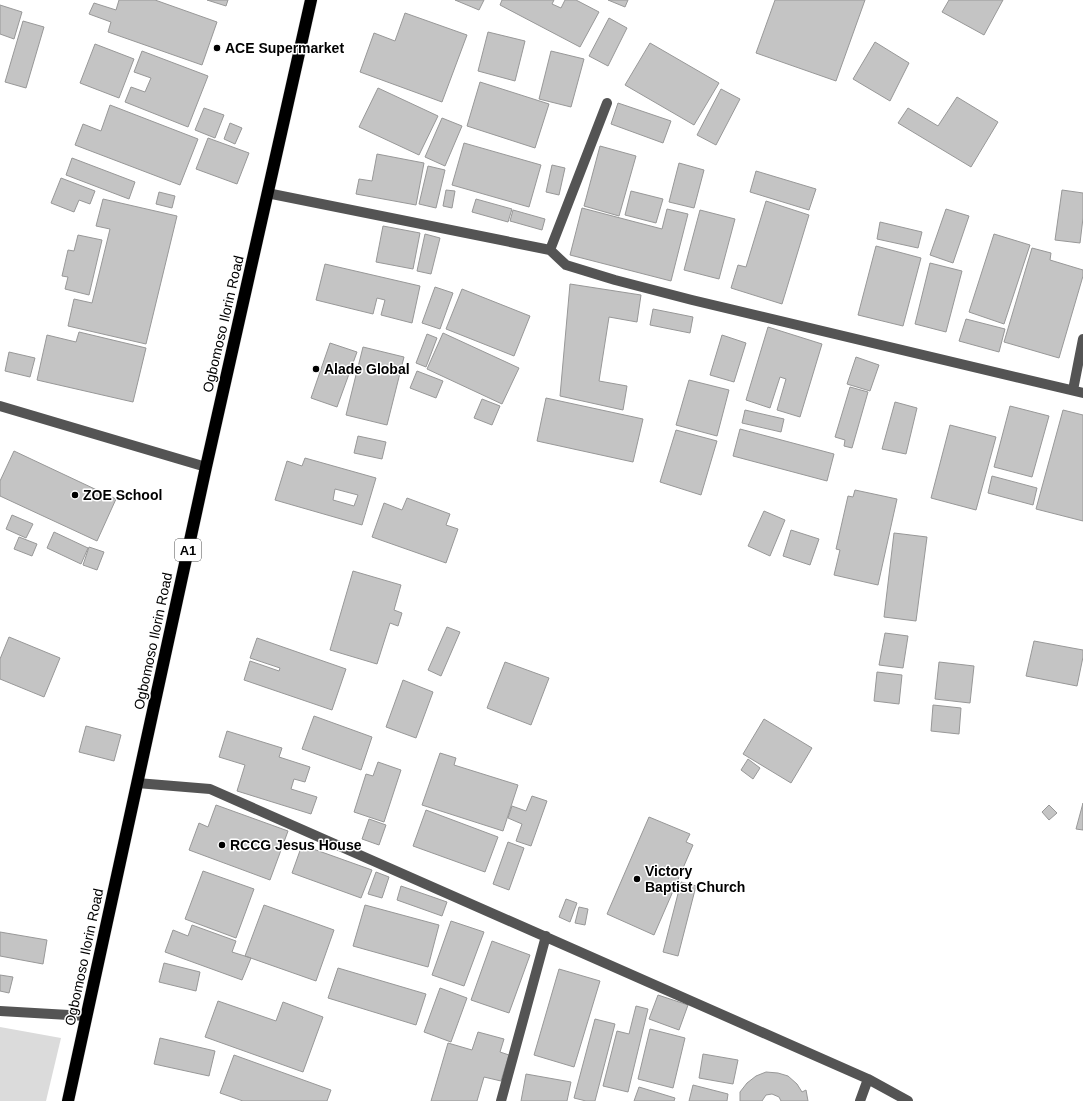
<svg xmlns="http://www.w3.org/2000/svg" width="1083" height="1101" font-family="Helvetica,sans-serif">
	<rect width="100%" height="100%" fill="#fff"/>
	<path fill="#dbdbdb" d="M0,1027L61,1038L46,1101H0Z"/>
	<path fill="#c4c4c4" stroke="#989898" fill-rule="evenodd" d="M119,0H155L217,22L202,65L108,32L111,22L89,14L94,3L116,10Z
		M207,0H228L226,6Z
		M455,0H484L479,10Z
		M502,0H554L552,4L561,8L565,0H576L599,12L580,47L500,5Z
		M608,0H628L625,7Z
		M775,0H865L836,81L756,53Z
		M949,0H1003L984,35L942,12Z
		M0,5L22,12L14,39L0,34Z
		M405,13L467,35L442,102L360,72L374,33L395,41Z
		M609,18L627,28L608,66L589,56Z
		M23,21L44,27L26,88L5,82Z
		M488,32L525,41L515,81L478,71Z
		M875,42L909,63L890,101L853,79Z
		M650,43L719,83L694,125L625,85Z
		M95,44L134,59L119,98L80,83Z
		M142,51L208,76L188,127L125,102L131,87L145,92L151,78L134,72Z
		M551,51L584,59L571,107L539,99Z
		M480,82L549,104L535,148L467,126Z
		M378,88L438,116L419,155L359,127Z
		M721,89L740,99L716,145L697,135Z
		M957,97L998,122L971,167L898,123L908,108L938,126Z
		M618,103L671,121L663,143L611,124Z
		M110,105L198,139L180,185L75,145L83,124L101,131Z
		M204,108L224,115L215,138L195,130Z
		M442,118L462,126L445,166L425,157Z
		M230,123L242,128L235,144L224,139Z
		M208,138L249,153L237,184L196,169Z
		M464,143L541,165L529,207L452,185Z
		M600,146L636,156L619,216L584,206Z
		M377,154L424,163L416,205L356,194L359,179L372,181Z
		M72,158L135,182L129,199L66,175Z
		M679,163L704,170L694,208L669,202Z
		M552,165L565,168L559,195L546,192Z
		M428,166L445,170L436,208L419,204Z
		M756,171L816,189L809,210L750,192Z
		M61,178L95,191L90,204L79,200L74,212L51,203Z
		M446,190L455,191L452,208L443,206Z
		M1062,190L1083,193V218L1080,243L1055,240Z
		M631,191L663,199L656,223L625,215Z
		M159,192L175,196L172,208L156,204Z
		M103,199L177,216L146,344L68,326L74,299L92,303L110,229L96,226Z
		M476,199L512,209L508,222L472,212Z
		M766,201L809,215L782,304L731,288L738,265L746,267Z
		M582,208L662,229L667,209L688,214L671,281L570,255Z
		M946,209L969,216L953,263L930,255Z
		M513,210L545,219L542,230L510,221Z
		M700,210L735,219L719,279L684,270Z
		M880,222L922,232L918,248L877,239Z
		M383,226L420,233L413,269L376,262Z
		M425,234L440,238L431,274L417,271Z
		M994,234L1030,245L1004,324L969,312Z
		M78,235L102,240L89,295L65,289L68,277L62,276L68,250L74,251Z
		M876,246L921,258L903,326L858,315Z
		M1032,248L1051,253L1050,260L1083,270V276L1059,358L1004,342Z
		M930,263L962,271L946,332L915,324Z
		M325,264L420,286L412,323L381,315L385,300L377,298L373,314L316,300Z
		M570,284L641,295L637,322L609,317L599,381L627,386L623,410L560,396Z
		M435,287L453,293L440,329L422,323Z
		M462,289L530,316L514,356L446,329Z
		M653,309L693,317L690,333L650,325Z
		M966,319L1005,329L999,352L959,341Z
		M768,327L822,344L800,417L777,410L786,379L780,377L770,408L746,400Z
		M79,332L146,348L133,402L37,380L47,335L76,342Z
		M443,333L519,368L502,404L427,369Z
		M427,334L437,338L426,367L416,363Z
		M722,335L746,343L734,382L710,375Z
		M330,343L357,352L337,407L311,398Z
		M363,347L404,357L387,425L346,415Z
		M9,352L35,358L30,377L5,371Z
		M856,357L879,365L870,391L847,384Z
		M417,371L443,381L436,398L410,388Z
		M689,380L729,390L717,436L676,425Z
		M850,387L868,392L852,448L844,446L845,440L835,437Z
		M546,398L643,419L633,462L537,441Z
		M482,399L500,406L492,425L474,418Z
		M895,402L917,408L906,454L882,449Z
		M1010,406L1049,416L1032,477L994,467Z
		M745,410L784,419L781,432L742,423Z
		M1063,410L1083,415V521L1036,509Z
		M950,425L996,437L976,510L931,498Z
		M740,429L834,454L827,481L733,456Z
		M676,430L717,441L701,495L660,482Z
		M358,436L386,442L382,459L354,453Z
		M14,451L116,499L97,541L0,496V481Z
		M305,458L376,478L362,525L275,500L287,461L302,466ZM335,489L358,495L354,506L333,500Z
		M992,476L1037,488L1033,505L988,493Z
		M855,490L897,499L878,585L834,575L840,550L836,549L848,496L853,497Z
		M407,498L450,514L446,525L458,529L446,563L372,537L384,503L402,510Z
		M764,511L785,520L770,556L748,546Z
		M12,515L33,524L26,538L6,529Z
		M791,530L819,539L810,565L783,556Z
		M54,532L88,548L81,564L47,548Z
		M894,533L927,537L916,621L884,617Z
		M19,537L37,544L32,556L14,549Z
		M89,547L104,552L97,570L83,565Z
		M353,571L401,585L394,610L402,613L398,626L390,623L377,664L330,650Z
		M447,627L460,632L441,676L428,670Z
		M885,633L908,636L903,668L879,665Z
		M9,637L60,658L44,697L0,679V659Z
		M257,638L346,669L332,710L244,680L250,661L279,671L280,668L250,658Z
		M1034,641L1083,650V657L1077,686L1026,676Z
		M505,662L549,678L531,725L487,708Z
		M939,662L974,666L970,703L935,699Z
		M877,672L902,675L899,704L874,701Z
		M403,680L433,692L416,738L386,727Z
		M933,705L961,708L959,734L931,731Z
		M314,716L372,737L361,770L302,749Z
		M764,719L812,748L791,783L743,754Z
		M86,726L121,735L114,761L79,752Z
		M227,731L282,748L279,757L310,767L305,782L294,779L291,789L317,797L311,814L237,791L245,765L219,757Z
		M440,753L456,758L454,765L518,785L503,831L422,805Z
		M748,759L760,768L753,779L741,770Z
		M378,762L401,770L384,822L354,812L366,774L373,776Z
		M532,796L547,801L531,846L516,841L522,824L508,818L512,806L526,811Z
		M1083,803V830L1076,829Z
		M216,805L288,831L270,880L189,850L199,823L208,827Z
		M1049,805L1057,813L1049,820L1042,812Z
		M426,810L498,837L485,872L413,846Z
		M649,817L690,834L686,842L693,845L654,935L607,914Z
		M369,819L386,825L379,845L362,839Z
		M508,842L524,848L509,890L493,884Z
		M302,845L372,870L361,898L292,873Z
		M203,871L254,889L236,938L185,919Z
		M376,872L389,877L382,898L368,894Z
		M681,882L696,886L678,956L663,952Z
		M401,886L447,902L442,916L397,900Z
		M566,899L577,903L570,922L559,917Z
		M264,905L334,930L316,981L245,956Z
		M365,905L439,925L428,967L353,946Z
		M579,907L588,909L585,925L575,923Z
		M451,921L484,932L464,986L432,975Z
		M192,925L236,941L232,952L251,958L242,980L165,952L173,930L188,936Z
		M0,932L47,940L43,964L0,956Z
		M492,941L530,955L509,1013L471,1000Z
		M164,963L200,972L196,991L159,982Z
		M338,968L426,994L416,1025L328,998Z
		M559,969L600,981L574,1067L534,1055Z
		M0,975L13,977L9,993L0,991Z
		M440,988L467,998L451,1042L424,1032Z
		M658,995L688,1005L679,1030L649,1019Z
		M218,1001L276,1021L283,1002L323,1017L303,1072L205,1037Z
		M636,1006L648,1009L628,1092L603,1086L617,1031L629,1034Z
		M595,1019L615,1024L595,1101H586L574,1098Z
		M650,1029L685,1038L673,1088L638,1079Z
		M478,1032L504,1039L500,1052L509,1055L501,1081L484,1077L477,1101H431L448,1043L472,1050Z
		M160,1038L215,1051L209,1076L154,1064Z
		M703,1054L738,1060L733,1084L699,1078Z
		M234,1055L331,1090L327,1101H243L220,1093Z
		M766,1072L778,1073L788,1076L797,1084L802,1092L806,1090L808,1101H781L779,1097L772,1094L766,1095L762,1101H740V1092L747,1083L756,1076Z
		M526,1074L571,1082L567,1101H521Z
		M693,1085L728,1094L727,1101H689Z
		M639,1087L675,1098L674,1101H634Z"/>
	<g fill="none" stroke-linecap="round" stroke-linejoin="round">
		<defs>
			<path id="highway" d="M68,1101L206,467L311,0"/>
		</defs>
		<use href="#highway" stroke="#dbdbdb" stroke-width="13"/>
		<path stroke="#545454" stroke-width="10" d="M267,193L550,250L566,265L615,280L692,300L1083,393
			M550,250L607,103
			M1073,390L1083,339
			M0,406L206,467
			M137,783L210,789L868,1079L908,1101
			M0,1011L86,1016
			M501,1101L546,936
			M860,1101L868,1079"/>
		<use href="#highway" stroke="#000" stroke-width="12"/>
	</g>
	<g fill="#000" stroke="#fff" stroke-width="1.5">
		<circle cx="217" cy="48" r="4"/>
		<circle cx="316" cy="369" r="4"/>
		<circle cx="75" cy="495" r="4"/>
		<circle cx="222" cy="845" r="4"/>
		<circle cx="637" cy="879" r="4"/>
	</g>
	<g text-anchor="middle" dominant-baseline="central" stroke-width="3" stroke-linejoin="round" paint-order="stroke">
		<rect fill="#fff" stroke="#4c4c4c" stroke-width="1" x="175" y="539" width="26" height="22" rx="3"/>
		<g font-size="13" font-weight="bold" fill="#000">
			<text x="188" y="550">A1</text>
		</g>
		<g font-size="14" font-weight="bold" fill="#000" stroke="#fff" text-anchor="start">
			<text x="225" y="48">ACE Supermarket</text>
			<text x="324" y="369">Alade Global</text>
			<text x="83" y="495">ZOE School</text>
			<text x="230" y="845">RCCG Jesus House</text>
			<text x="645" y="871">Victory<tspan x="645" dy="16">Baptist Church</tspan></text>
		</g>
		<g font-size="14" fill="#000" stroke="#fff">
			<text transform="translate(223 324) rotate(-77)">Ogbomoso Ilorin Road</text>
			<text transform="translate(153 641) rotate(-78)">Ogbomoso Ilorin Road</text>
			<text transform="translate(84 957) rotate(-78)">Ogbomoso Ilorin Road</text>
		</g>
	</g>
</svg>
